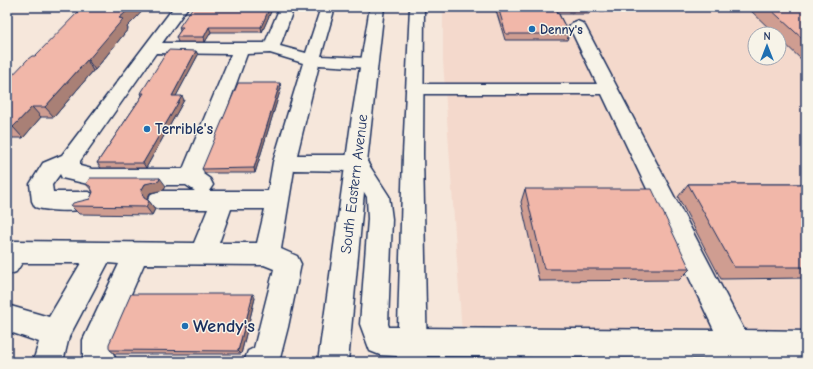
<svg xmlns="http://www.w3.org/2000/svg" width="813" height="369" font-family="'Comic Neue',sans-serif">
	<rect width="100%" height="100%" fill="#f6e7db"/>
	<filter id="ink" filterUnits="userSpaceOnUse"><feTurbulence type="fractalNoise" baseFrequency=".025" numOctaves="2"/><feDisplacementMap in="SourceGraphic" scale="8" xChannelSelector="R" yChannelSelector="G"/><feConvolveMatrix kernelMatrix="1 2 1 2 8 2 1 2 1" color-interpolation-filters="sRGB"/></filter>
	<g filter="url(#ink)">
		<path fill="#f4d9cc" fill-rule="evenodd" d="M443,7H806V362H464L443,61ZM755,34H779V58H755Z"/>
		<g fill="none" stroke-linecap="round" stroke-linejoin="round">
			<defs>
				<path id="minor" d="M174,7H188L162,43H265L280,7H294L280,46L306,53L321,7H335L321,56L369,58L375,59L377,63L375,67L369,68L319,65L297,155H357L364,158L368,163L364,168L357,171L294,170L281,249L297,256L301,264L288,327L279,362H244L248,351L254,348L274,269L264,265L144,264L111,340L112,351L117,362H83V340L119,264L108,263L69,337L63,362H33L39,342L7,331V305L49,317L81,263H22L16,272L7,275V244L15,241L194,243L208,209H159L151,206L148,200L151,194L159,191H195L186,185H92L62,178L60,174L52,185L53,192H88L96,195L99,201L96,207C81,212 50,212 35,207L32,201L30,184L43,163L62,155ZM156,53L231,54L183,169H92L80,166V161ZM270,53L303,63L273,162L268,191H209L213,185L210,179L203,174L247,54ZM231,209H265L257,243H219Z
					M577,21L582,23L585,26L744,330L806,331V359L412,356L402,352L398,342L402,332L412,328L714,330L602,94H415L409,93L406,89L409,85L415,84H597L569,26L572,23Z"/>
				<path id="major" d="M370,7H384L367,162L389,196L392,219L388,324L389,327H398L403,154L410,7H424L423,154L427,362H397V356L380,355L370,351L360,324L368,219L367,197L364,192L348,362H318L352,116Z"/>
			</defs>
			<use href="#minor" stroke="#1b2f5e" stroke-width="3"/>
			<use href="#major" stroke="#1b2f5e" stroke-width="3"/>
			<use href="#minor" fill="#f7f3e8" fill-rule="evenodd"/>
			<use href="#major" fill="#f7f3e8" fill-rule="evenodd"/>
		</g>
		<path fill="#cf9d91" stroke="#1b2f5e" d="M273,7L262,32H211L205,42H178L176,37L180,31L179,27Z
			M495,7H643L641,11H590L589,14H559L569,34L567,40H505Z
			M747,7H806V64L779,38V34H775Z
			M137,17L127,27L128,29L95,70L93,71L54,117H41L23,138H7V81L35,56Z
			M196,51L198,55L176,96L184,100L146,168H101L97,163L142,96L141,93Z
			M281,88L255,173H205L202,169Z
			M86,184L166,186L164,190L150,193L147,199L149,201L155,209L152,215L79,214L71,206L90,199L93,192Z
			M688,184H806V278L721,279L678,197Z
			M525,189L690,269L679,280L539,281L521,202Z
			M255,298L241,354H115L110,350Z"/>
		<path fill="#a98076" stroke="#1b2f5e" d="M132,7H146L137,17L127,27L128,29L95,70L88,60L119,18Z
			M270,7H273L262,32L261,27Z
			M209,27L211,32L205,42L204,37Z
			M196,51L198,55L174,100L172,96Z
			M87,60L93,71L54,117L45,107Z
			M280,83L281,88L255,173L254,168Z
			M182,96L184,100L146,168L143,163Z
			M32,107L41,117L23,138L13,127Z
			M160,178L166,186L164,190L150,193L147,199L148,202L149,201L155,209L152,215L146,207L144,198L141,191L145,184Z
			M253,294L255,298L241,354L238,351Z"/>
		<path fill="#f1b7a9" stroke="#1b2f5e" d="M83,7H132L119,18L123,19L88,60H87L45,107H32L13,127H7V81L28,59L32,56H35Z
			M193,7H270L261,27H209L204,37H176L183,27H179Z
			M498,7H590L591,9H556L569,34H506Z
			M768,7H806V42Z
			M168,50L196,51L172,96H182L143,163H97L144,93H141Z
			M238,83H280L254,168L202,169Z
			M90,178H160L159,181L145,184L141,191L144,198L149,201L146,207L71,206L73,203L90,199L93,192L90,186L86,184Z
			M688,184H806V267H734Z
			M525,189H652L690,269H544Z
			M131,294H253L238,351L110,350L109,347V344Z"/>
	</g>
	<g fill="#1f6fb2" stroke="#f7f3e8" stroke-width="1.5">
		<circle cx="532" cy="29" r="4"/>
		<circle cx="147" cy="129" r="4"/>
		<circle cx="185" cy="326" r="4"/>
	</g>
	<g text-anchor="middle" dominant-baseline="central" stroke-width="3" stroke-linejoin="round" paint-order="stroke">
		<g font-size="13" font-weight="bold" fill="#1b2f5e" stroke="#f7f3e8" text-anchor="start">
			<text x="540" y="29">Denny's</text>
		</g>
		<g font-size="15" font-weight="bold" fill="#1b2f5e" stroke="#f7f3e8" text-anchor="start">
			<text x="155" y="129">Terrible's</text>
		</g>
		<g font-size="15" fill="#1b2f5e" stroke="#f7f3e8">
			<text transform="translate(354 184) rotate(-83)">South Eastern Avenue</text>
		</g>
		<g font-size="18" font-weight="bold" fill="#1b2f5e" stroke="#f7f3e8" text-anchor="start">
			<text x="193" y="326">Wendy's</text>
		</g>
	</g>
	<rect width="813" height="369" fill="none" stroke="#f7f3e8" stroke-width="24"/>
	<rect x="12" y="12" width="789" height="345" fill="none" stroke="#1b2f5e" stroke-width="1.5" filter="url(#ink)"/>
	<g transform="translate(767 46)"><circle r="19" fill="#f7f3e8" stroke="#9fa5b1"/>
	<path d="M0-3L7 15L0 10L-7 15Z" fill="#1f6fb2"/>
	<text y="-6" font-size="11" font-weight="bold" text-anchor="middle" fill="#1b2f5e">N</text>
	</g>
</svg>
